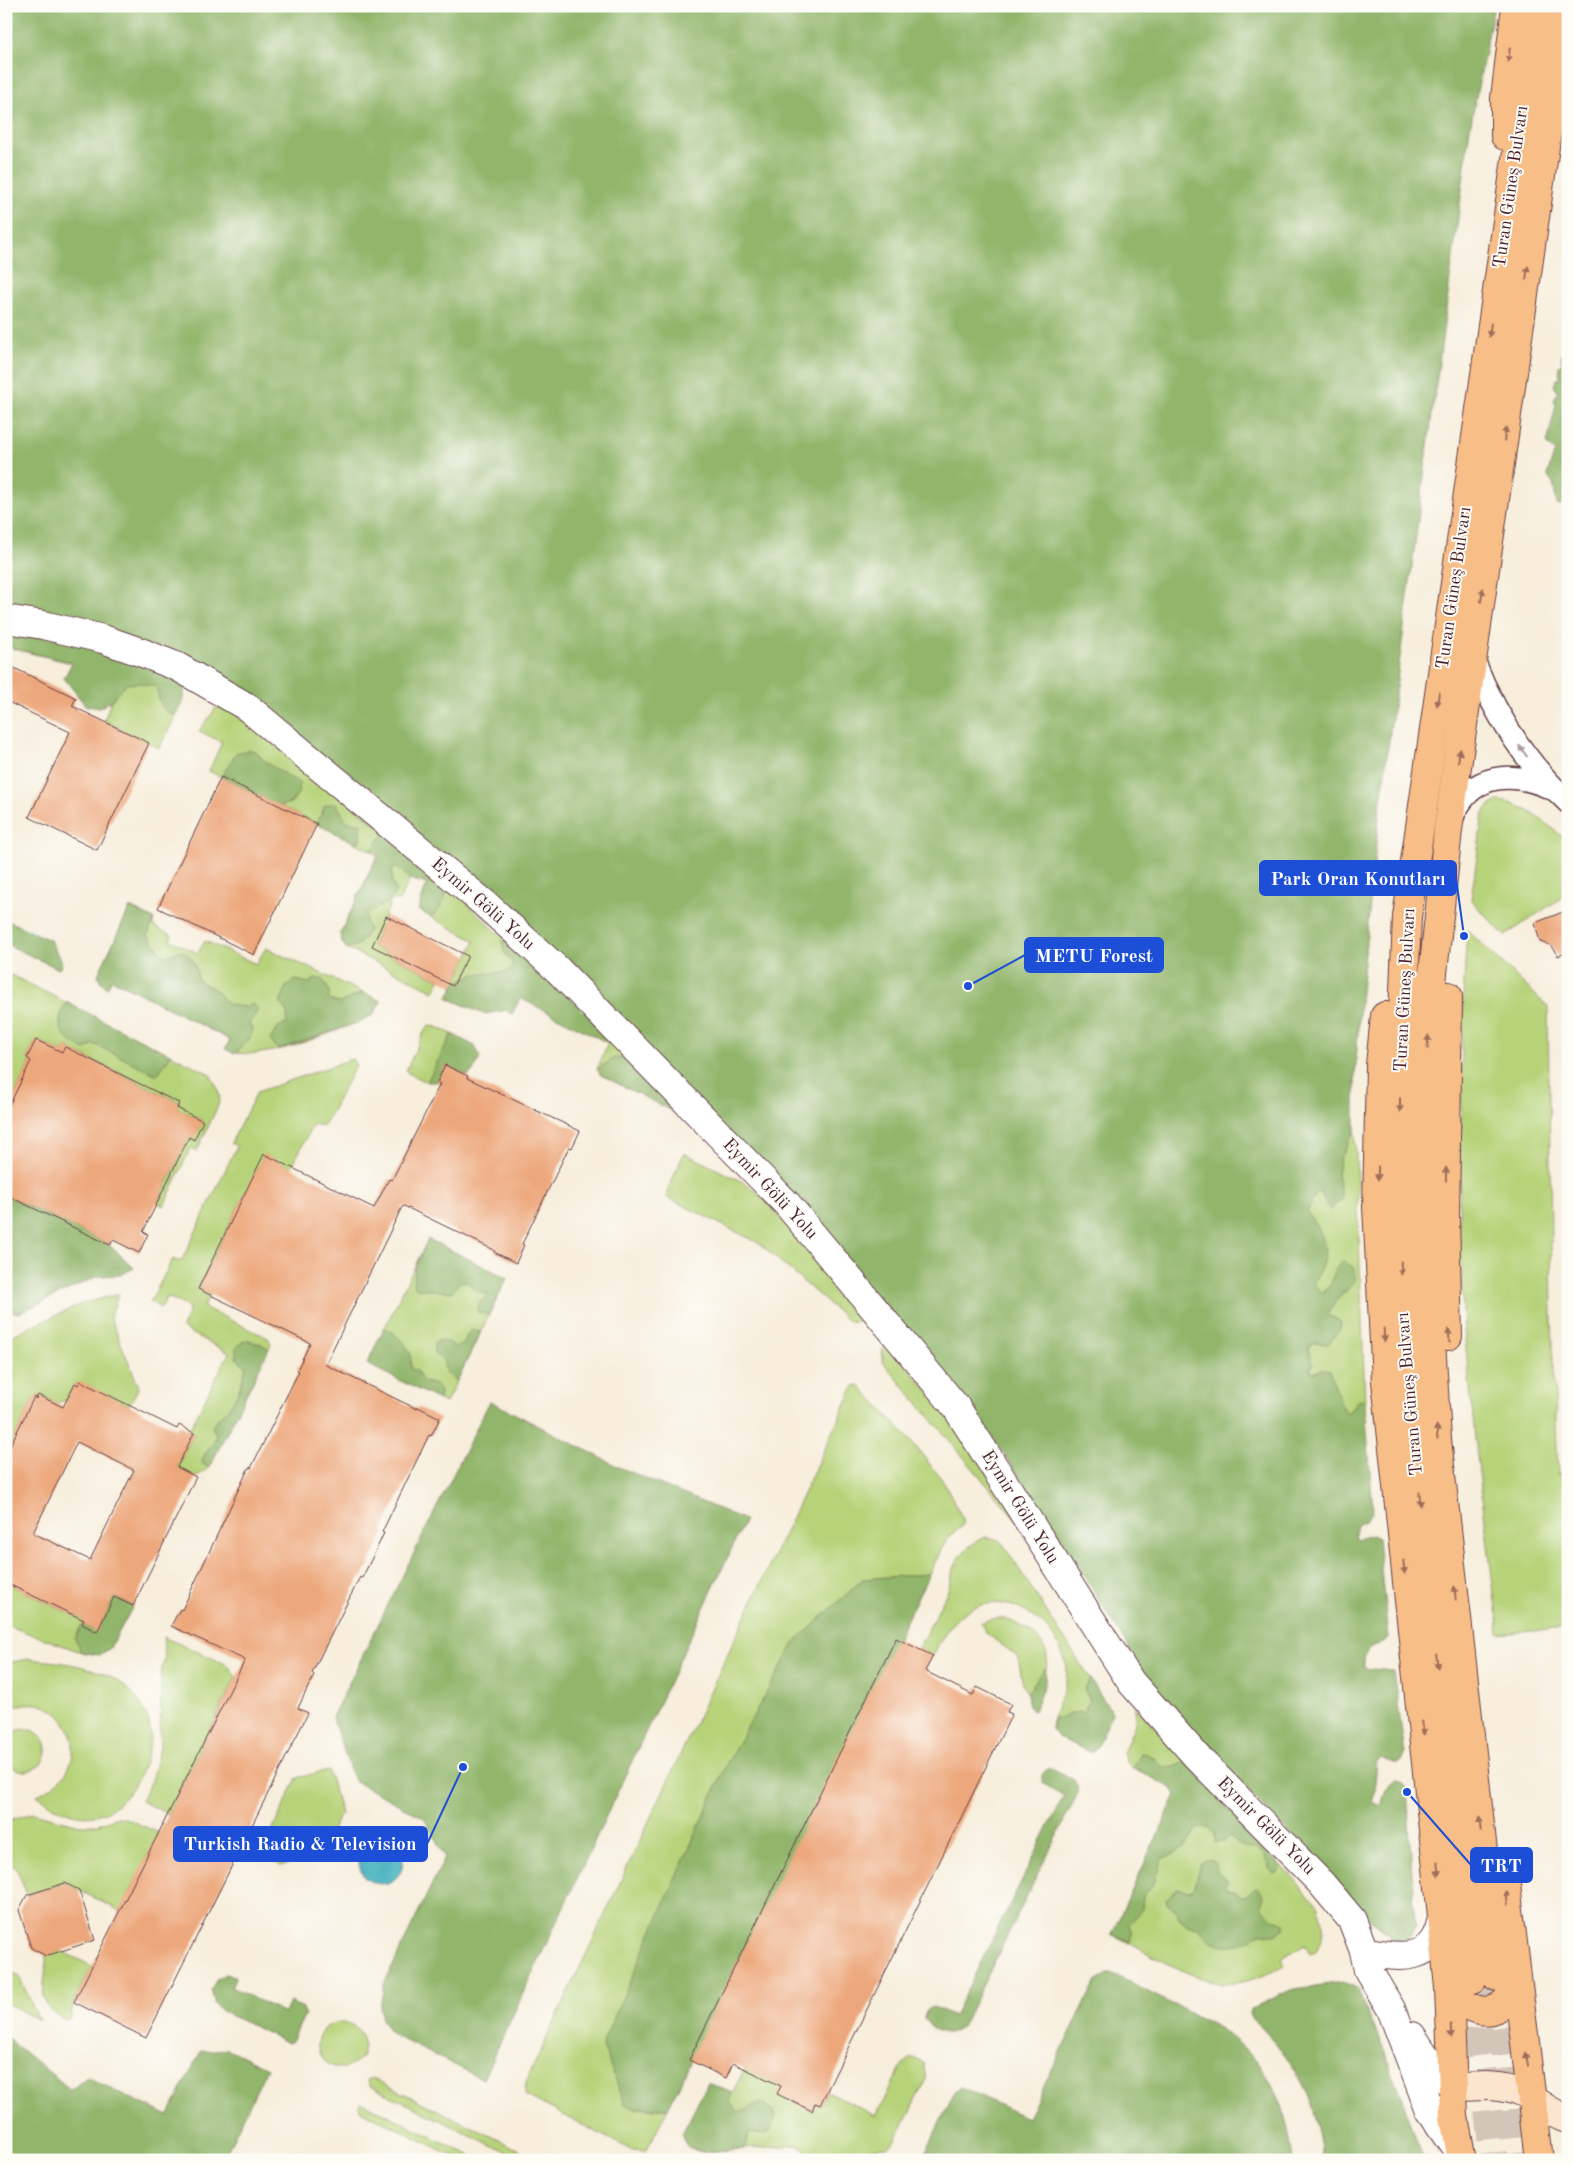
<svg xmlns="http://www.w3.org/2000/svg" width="1574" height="2166" font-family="'Old Standard TT',serif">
	<rect width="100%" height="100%" fill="#fdfcf7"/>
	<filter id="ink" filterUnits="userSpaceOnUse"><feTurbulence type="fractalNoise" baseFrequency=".02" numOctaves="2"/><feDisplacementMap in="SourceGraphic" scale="10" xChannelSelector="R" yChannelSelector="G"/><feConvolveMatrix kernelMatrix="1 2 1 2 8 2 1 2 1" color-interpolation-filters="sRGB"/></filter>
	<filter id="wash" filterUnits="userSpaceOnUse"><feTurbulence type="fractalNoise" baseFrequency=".0096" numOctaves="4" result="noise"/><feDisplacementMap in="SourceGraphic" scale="20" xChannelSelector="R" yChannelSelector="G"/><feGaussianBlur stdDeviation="1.12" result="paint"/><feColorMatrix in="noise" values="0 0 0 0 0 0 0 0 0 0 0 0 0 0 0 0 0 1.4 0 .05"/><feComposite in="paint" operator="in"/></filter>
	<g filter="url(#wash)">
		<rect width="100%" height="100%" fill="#f7eedc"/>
		<path fill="#b7d37a" stroke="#807952" d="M6,647L144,659L182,705L159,748L104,721L111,701L72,663Z
			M226,706L420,860L617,1044L676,1113L601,1075L597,1069L608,1043L599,1037L520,998L512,1014L506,1010L484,1014L448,998L475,941L418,910L427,884L410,879L399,901L392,899L372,946L440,980L434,991L346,948L342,942L341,932L378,854L209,771L222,742L199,731L216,708Z
			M1498,801C1526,803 1546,824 1568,841V893L1505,936L1471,900L1483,814L1488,807Z
			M130,907L154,919L153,926L172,935L170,940L198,953L205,941L256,964L266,948L381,1001L374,1014L362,1021C326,1033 260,1066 225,1049L230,1040L112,979L107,988L101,982L98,975Z
			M1467,930L1548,1007L1552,1320L1558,1475L1568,1474V1628L1499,1634L1476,1448L1464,1329L1459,1220L1463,999Z
			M11,975L210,1074L218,1089L220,1101L197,1151L190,1149L164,1206L158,1203L189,1137L193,1140L203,1121L177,1108L179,1102L65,1047L62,1052L36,1040L27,1058L31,1061L6,1112V984Z
			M429,1026L437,1027L452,1034L427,1082L408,1073L406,1070L425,1030Z
			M352,1059L356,1065L324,1126L313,1124L291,1168L264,1155L198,1288L210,1295L203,1307L268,1338L271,1344L209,1468L196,1477L177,1467L194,1433L189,1430L229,1353L182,1328L190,1308L168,1297L161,1308L150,1302L173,1259L181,1262L237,1146L231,1143L257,1092Z
			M1355,1130L1365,1403L1362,1400L1348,1414L1342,1408L1330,1370L1322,1369L1314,1373L1310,1370L1313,1363L1308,1347L1314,1343L1328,1344L1337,1319L1327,1315L1341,1295L1349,1289L1335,1268L1332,1283L1323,1294L1312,1284L1325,1258L1307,1212L1316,1193L1321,1192L1326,1206L1342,1199L1337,1173L1340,1159Z
			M684,1153L747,1184L759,1193L866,1318L854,1322L847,1320L759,1243L668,1198L666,1194Z
			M428,1239L507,1278L446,1403L367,1364Z
			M119,1294L110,1317L139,1387L129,1405L75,1383L67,1400L56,1403L38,1395L36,1399L34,1398L6,1454V1338L81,1304Z
			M887,1343L955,1422L1020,1524L883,1362L882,1350Z
			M854,1386H860L912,1442L944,1482L964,1521L962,1526L947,1539L929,1574L863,1579L634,2108H668L646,2151L631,2150L525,2095L526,2082Z
			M985,1537L999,1540L1003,1544L1112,1713L1093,1751L1089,1752L1058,1737L1051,1729C1052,1707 1070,1692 1066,1666C1058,1623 1005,1585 964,1613C948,1624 941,1639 933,1656L918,1649L949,1588C952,1565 964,1545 985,1537Z
			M6,1583L84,1620L82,1624L97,1631L133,1606L110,1648L100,1655L81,1652L6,1625Z
			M1000,1618C1021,1622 1054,1642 1046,1668C1043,1677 1033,1686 1027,1693L1023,1685L1018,1657L986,1633L981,1623L990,1619Z
			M163,1637L228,1665L236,1677L168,1814L141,1801L151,1781L160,1747L161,1672L165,1659Z
			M29,1659C59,1662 92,1665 118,1681C132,1690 145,1707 149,1723C153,1739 147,1758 141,1772C118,1821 80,1829 37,1795C108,1766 62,1678 6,1711V1663Z
			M1135,1706L1318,1905C1325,1922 1326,1938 1313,1953L1310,1954L1305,1945L1281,1958L1284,1966C1269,1972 1253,1981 1237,1983C1199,1987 1146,1951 1112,1934L1176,1795C1170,1775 1127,1779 1123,1753L1135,1724Z
			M4 1750a21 21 0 1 1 42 0a21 21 0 1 1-42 0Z
			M328,1770L341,1813L320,1853L281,1866L262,1852L297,1778Z
			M33,1813L80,1825H95L118,1817L125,1818L159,1833L120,1911L65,1883L27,1895L16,1867L6,1863V1821Z
			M61,1951L92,1966L74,2002L71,2018L66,2020C31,2006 48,1982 46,1956Z
			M6,1973H14L19,1976L39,2020L6,2003Z
			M318 2045a23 23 0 1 1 46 0a23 23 0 1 1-46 0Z
			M911,2058L918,2059L923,2063L926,2078L896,2140L887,2147L814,2154L799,2145L702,2152C691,2150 684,2146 682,2134L708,2083L732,2093L745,2068L781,2086L812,2110L815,2103L821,2105L827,2091L876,2116L900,2069L904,2063Z
			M372,2078L540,2160H522L370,2086L367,2080Z
			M361,2103L365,2104L480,2160H461L362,2111L359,2108Z"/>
		<path fill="#91b56a" stroke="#6e6a4a" d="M6,6H1494L1470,128L1379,816L1360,1002L1355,1078V1130L1340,1159L1337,1173L1342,1199L1330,1210L1321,1192L1316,1193L1307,1212C1328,1240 1331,1252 1313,1283L1323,1293L1332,1283L1335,1268L1344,1261L1355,1269V1281L1341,1295L1327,1315L1341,1322L1340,1329L1328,1344L1314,1343L1308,1347L1313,1363L1310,1370L1314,1373L1322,1369L1330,1370L1342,1408L1348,1413L1357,1401L1362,1400L1365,1403L1373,1511L1367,1520L1357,1525L1355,1534L1357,1539L1372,1535L1378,1538L1388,1638C1372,1650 1363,1646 1364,1668L1393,1671L1405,1753L1401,1762L1397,1764L1381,1758L1377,1762L1373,1802L1381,1806C1384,1796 1385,1784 1396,1780L1403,1783L1407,1788L1415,1926C1412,1935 1410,1941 1400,1942L1377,1926L1215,1756L1153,1687L1068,1550L970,1403L622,1034L214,686L6,619Z
			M1568,343V479L1564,498L1561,505L1557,504L1553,484L1547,475L1555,451L1548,446L1547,443L1556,405L1554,400L1558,392L1554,386L1556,380L1560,378L1559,366L1562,362L1561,358Z
			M6,627L144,659L185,687L182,705L176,716C161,711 160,703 156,687L140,683L126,684L111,701L99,708L85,705L64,678L72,663L6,647Z
			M249,750L256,751C265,765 285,773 299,783V792L291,803L279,806L221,777L236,753Z
			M336,803L346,821L361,824V836L358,844L317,824L325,805Z
			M386,831L448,883C446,898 443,908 431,917L418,910L427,884L410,879L397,867L392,870V881L396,891C389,906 380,906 367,913L366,921L369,929C363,941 360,947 346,948L342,942L341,933L378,855L371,851Z
			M130,908L154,919L148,935L165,957L181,950C194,958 196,966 198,980L217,991L227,1004L243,1007L254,1004L258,1010L249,1024L253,1030L250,1038L235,1054L225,1049L230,1040L112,979L107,988L101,982L98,975Z
			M6,920L50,940L62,963L59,969L6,944Z
			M509,939L608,1035V1043L520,998L512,1014L506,1010L484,1014L448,998C460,967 485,976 510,971L513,964L504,952L502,941Z
			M315,979H322L329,990V1000L339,1003L363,993L381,1001L374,1014L362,1021L278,1050L270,1040L278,1027L287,1024V1012L280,1003L287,985L296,980L309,983Z
			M66,1002L171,1055L157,1075L94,1044L85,1050C61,1037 53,1028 66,1002Z
			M452,1034L475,1046L480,1058L473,1071L468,1076L446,1065L437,1082H427Z
			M615,1058L632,1059L680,1106L676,1113L601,1075L597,1069Z
			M6,1195L110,1245L134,1268L121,1275L98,1276L19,1313L6,1311Z
			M428,1239L507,1278L489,1315L478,1312L477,1306L488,1294L476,1291L466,1281L458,1283L452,1292L419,1289L414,1285L415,1267Z
			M384,1328C394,1332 406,1343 410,1353C412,1357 410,1364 411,1369L417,1371L422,1381C434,1385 443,1384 439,1400L367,1364Z
			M473,1330L481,1332L457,1381L446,1372L443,1360L434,1353V1344L439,1340L451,1343L455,1347L464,1343L468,1333Z
			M244,1340L261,1344L269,1349L209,1468L202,1463C203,1450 215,1446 216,1434L212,1427C217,1416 226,1413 232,1403C240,1392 242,1379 246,1366L236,1358V1348Z
			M490,1401L621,1468L745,1520L483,2079L395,2036L388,2030L382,2019L380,2008L384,1984L445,1857L424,1818L354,1781L332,1717Z
			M929,1574L668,2108H634L625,2104L602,2044L727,1763L795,1642L863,1579Z
			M114,1597L133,1606L110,1648L100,1655L81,1652L75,1639L82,1624L97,1631Z
			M1046,1667L1045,1682L1034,1711L1028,1707L1027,1693Z
			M1090,1679L1112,1713L1097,1747L1089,1752L1058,1737L1051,1729L1054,1717L1059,1719L1069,1713L1083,1712L1090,1701L1084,1688Z
			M1141,1753C1163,1755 1155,1778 1186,1762L1283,1867L1277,1873H1273C1268,1867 1268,1857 1261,1852C1248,1843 1242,1853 1230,1836L1224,1842L1215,1843V1834L1209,1827H1199L1184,1848L1162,1859L1153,1886L1143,1896L1142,1909L1129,1925L1132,1933L1130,1942L1112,1934L1176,1795L1172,1788L1133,1768Z
			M1049,1768L1074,1780L1078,1789L1077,1795L962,2027C949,2038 932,2033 924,2018L927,2009L931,2006L954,2016L1064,1796L1042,1783V1774Z
			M1206,1860C1219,1861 1213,1867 1218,1873C1221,1876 1225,1878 1228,1881L1226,1886L1228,1890L1235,1891L1241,1896H1245L1256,1888L1261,1890L1264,1897L1262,1907L1272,1918L1284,1923V1929C1276,1938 1272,1935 1261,1932C1255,1935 1250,1940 1244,1942C1225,1949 1210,1944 1199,1928L1189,1927L1179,1919V1911L1167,1904L1166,1900L1177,1888L1189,1891L1194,1889L1201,1863Z
			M225,1974L236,1976L231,1987L285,2013L290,2002L303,2008L305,2014L292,2041L288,2043L221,2011L215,2004L211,1989L217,1979Z
			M1108,1974H1113L1217,2027C1266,2058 1287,2103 1293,2160H922L954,2093L961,2087L1028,2118L1096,1981Z
			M1344,1982L1357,1988L1385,2052L1424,2160H1323C1316,2094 1297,2064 1251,2018L1250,2013L1252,2008L1294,1989Z
			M6,2037L71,2090L87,2077L168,2116L201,2051L228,2049L267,2068L223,2160H6Z
			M708,2083L732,2093L730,2101C740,2122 747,2106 761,2103L774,2112L776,2117L770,2131L764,2134L749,2132L746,2148L702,2152L687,2146L682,2134Z"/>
		<path fill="#3eadbb" stroke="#446673" d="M359 1862a22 22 0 1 1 44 0a22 22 0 1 1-44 0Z"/>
		<g id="blocks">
			<path fill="#eda77c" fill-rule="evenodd" d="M6,664L76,698L72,706L149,743L97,850L29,817L70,732L6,701Z
				M221,777L317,824L254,955L158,908Z
				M1568,910V952L1558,956L1550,945L1540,942L1535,923Z
				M386,916L468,956L453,986L372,946Z
				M36,1040L62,1052L65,1047L179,1103L177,1108L203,1121L194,1140L189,1137L143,1232L148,1234L139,1253L113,1240L110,1245L6,1195V1112L31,1061L27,1058Z
				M445,1065L468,1076L467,1078L580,1131L572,1148L569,1147L522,1244L524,1245L516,1263L494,1252V1250L404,1206L402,1207L326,1363V1365L417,1409L418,1407L440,1418L431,1436L429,1435L382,1532L384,1533L376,1550L362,1578L360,1577L312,1673L314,1675L298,1708L308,1713L146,2038L74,2002L245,1660L171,1626L180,1609L182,1610L249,1467L251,1468L299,1371L297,1370L310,1343L198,1289L264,1154L374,1208L389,1179L392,1180L440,1084L437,1082Z
				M80,1381L177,1429L179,1425L194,1433L177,1467L196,1477L133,1606L114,1597L97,1632L82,1624L84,1620L6,1583V1454L34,1397L36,1399L38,1395L63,1407L75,1383L78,1385ZM77,1442L134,1470L90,1560L33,1533Z
				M896,1638L933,1656L925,1671L973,1695L977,1687L1011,1704L1007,1712L1012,1714L820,2105L815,2103L812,2111L777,2094L781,2086L733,2063L726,2078L689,2060Z
				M65,1883L79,1890L95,1940L46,1956L31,1948L19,1910L27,1895Z"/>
		</g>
	</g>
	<g filter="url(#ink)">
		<use href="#blocks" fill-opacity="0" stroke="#643e46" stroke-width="1"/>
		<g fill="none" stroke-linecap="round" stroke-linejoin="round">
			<path stroke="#d4c5b9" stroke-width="28" stroke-dasharray="28 14" stroke-linecap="butt" d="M1497,1985L1517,2160
				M1473,1986L1494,2160"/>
			<defs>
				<path id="minor" d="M1473,659C1494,713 1526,763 1568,802
					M1452,818C1471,772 1512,770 1553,789"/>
				<path id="tertiary" d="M6,619L43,625L103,639L143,653L178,667L247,707L484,903L558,970L787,1204L956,1407L1131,1682L1197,1757L1321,1883L1352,1920L1364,1951L1368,1970L1391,2009L1430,2111L1461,2155
					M1364,1951C1400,1959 1436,1963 1442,1916
					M1412,2036L1428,2060L1454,2088"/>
				<path id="secondary" d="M1454,2088C1477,2086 1502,2083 1523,2094C1538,2102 1551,2114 1568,2119"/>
				<path id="primary" d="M1505,136V98L1516,6
					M1448,996L1445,1218L1448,1336
					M1385,1016L1380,1065L1377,1207L1386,1381L1442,1916L1449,1988L1454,2117L1462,2160
					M1505,1876L1539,2160
					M1497,1977L1437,1439L1424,1225V1097L1430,1002L1448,830L1565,6
					M1473,1979L1408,1384L1400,1216V1087L1407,917L1538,6
					M1449,1988C1472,2019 1504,2020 1517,1981"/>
			</defs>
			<use href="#minor" stroke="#643e46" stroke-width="25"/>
			<use href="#tertiary" stroke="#643e46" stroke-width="30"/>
			<use href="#secondary" stroke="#643e46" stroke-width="30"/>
			<use href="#primary" stroke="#643e46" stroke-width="30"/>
			<use href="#minor" stroke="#fff" stroke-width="22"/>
			<use href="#tertiary" stroke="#fff" stroke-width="28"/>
			<use href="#secondary" stroke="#fce5cf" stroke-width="28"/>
			<use href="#primary" stroke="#f7be88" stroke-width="28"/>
		</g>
		<defs><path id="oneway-solid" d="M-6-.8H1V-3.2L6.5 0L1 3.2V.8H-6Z" transform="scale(1.25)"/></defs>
		<g fill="#a06e5a">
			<use href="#oneway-solid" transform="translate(1509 55) rotate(96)"/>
			<use href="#oneway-solid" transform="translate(1527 273) rotate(-82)"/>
			<use href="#oneway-solid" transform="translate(1490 330) rotate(98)"/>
			<use href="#oneway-solid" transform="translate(1505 434) rotate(-82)"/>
			<use href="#oneway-solid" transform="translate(1482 595) rotate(-82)"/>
			<use href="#oneway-solid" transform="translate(1438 699) rotate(98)"/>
			<use href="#oneway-solid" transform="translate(1459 756) rotate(-82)"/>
			<use href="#oneway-solid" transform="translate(1428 1042) rotate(-86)"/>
			<use href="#oneway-solid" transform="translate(1400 1105) rotate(90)"/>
			<use href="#oneway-solid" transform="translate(1378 1173) rotate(91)"/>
			<use href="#oneway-solid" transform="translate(1446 1174) rotate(-89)"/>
			<use href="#oneway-solid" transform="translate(1401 1268) rotate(88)"/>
			<use href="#oneway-solid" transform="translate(1384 1335) rotate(87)"/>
			<use href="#oneway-solid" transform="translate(1449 1336) rotate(-94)"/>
			<use href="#oneway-solid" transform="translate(1437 1432) rotate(-94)"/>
			<use href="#oneway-solid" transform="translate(1420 1499) rotate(84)"/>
			<use href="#oneway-solid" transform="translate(1404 1567) rotate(84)"/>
			<use href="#oneway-solid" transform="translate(1455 1593) rotate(-96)"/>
			<use href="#oneway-solid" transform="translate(1437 1661) rotate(84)"/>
			<use href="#oneway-solid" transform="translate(1423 1728) rotate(83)"/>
			<use href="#oneway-solid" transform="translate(1480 1824) rotate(-96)"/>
			<use href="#oneway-solid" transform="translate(1438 1869) rotate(84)"/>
			<use href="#oneway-solid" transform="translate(1507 1898) rotate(-97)"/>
			<use href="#oneway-solid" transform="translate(1451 2031) rotate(88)"/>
			<use href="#oneway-solid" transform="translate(1527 2059) rotate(-98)"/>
		</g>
		<use fill="#ae9aa0" href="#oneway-solid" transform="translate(1523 751) rotate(-126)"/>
	</g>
	<g text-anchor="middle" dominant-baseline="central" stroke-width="4" stroke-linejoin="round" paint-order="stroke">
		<g font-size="18" fill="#4a1f2b" stroke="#fdfcf7">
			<text transform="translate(1511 187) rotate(-82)">Turan Güneş Bulvarı</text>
			<text transform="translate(1454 588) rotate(-82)">Turan Güneş Bulvarı</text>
			<text transform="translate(483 904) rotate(41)">Eymir Gölü Yolu</text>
			<text transform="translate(1405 990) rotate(-87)">Turan Güneş Bulvarı</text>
			<text transform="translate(770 1189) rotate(47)">Eymir Gölü Yolu</text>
			<text transform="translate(1410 1394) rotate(-95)">Turan Güneş Bulvarı</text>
			<text transform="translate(1020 1507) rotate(58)">Eymir Gölü Yolu</text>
			<text transform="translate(1266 1826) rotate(45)">Eymir Gölü Yolu</text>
		</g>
	</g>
	<path fill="none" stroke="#1d4ed8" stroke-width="2" d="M1464 936L1456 878M968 986L1025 955M463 1767L427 1844M1407 1792L1471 1865"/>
	<g fill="#1d4ed8" stroke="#fdfcf7" stroke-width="2">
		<circle cx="1464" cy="936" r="5"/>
		<circle cx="968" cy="986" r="5"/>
		<circle cx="463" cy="1767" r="5"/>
		<circle cx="1407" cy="1792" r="5"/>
	</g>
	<g fill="#1d4ed8" stroke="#1d4ed8" stroke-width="2">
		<rect x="1260" y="861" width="196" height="34" rx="5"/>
		<rect x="1025" y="938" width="138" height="34" rx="5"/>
		<rect x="174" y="1827" width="253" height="34" rx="5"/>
		<rect x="1471" y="1848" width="61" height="34" rx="5"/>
	</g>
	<g font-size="19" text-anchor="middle" font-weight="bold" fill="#fff">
		<text x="1358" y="885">Park Oran Konutları</text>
		<text x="1094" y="962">METU Forest</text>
		<text x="300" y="1850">Turkish Radio &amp; Television</text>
		<text x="1501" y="1872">TRT</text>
	</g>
	<rect width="1574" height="2166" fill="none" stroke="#fdfcf7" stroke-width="25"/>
</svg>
